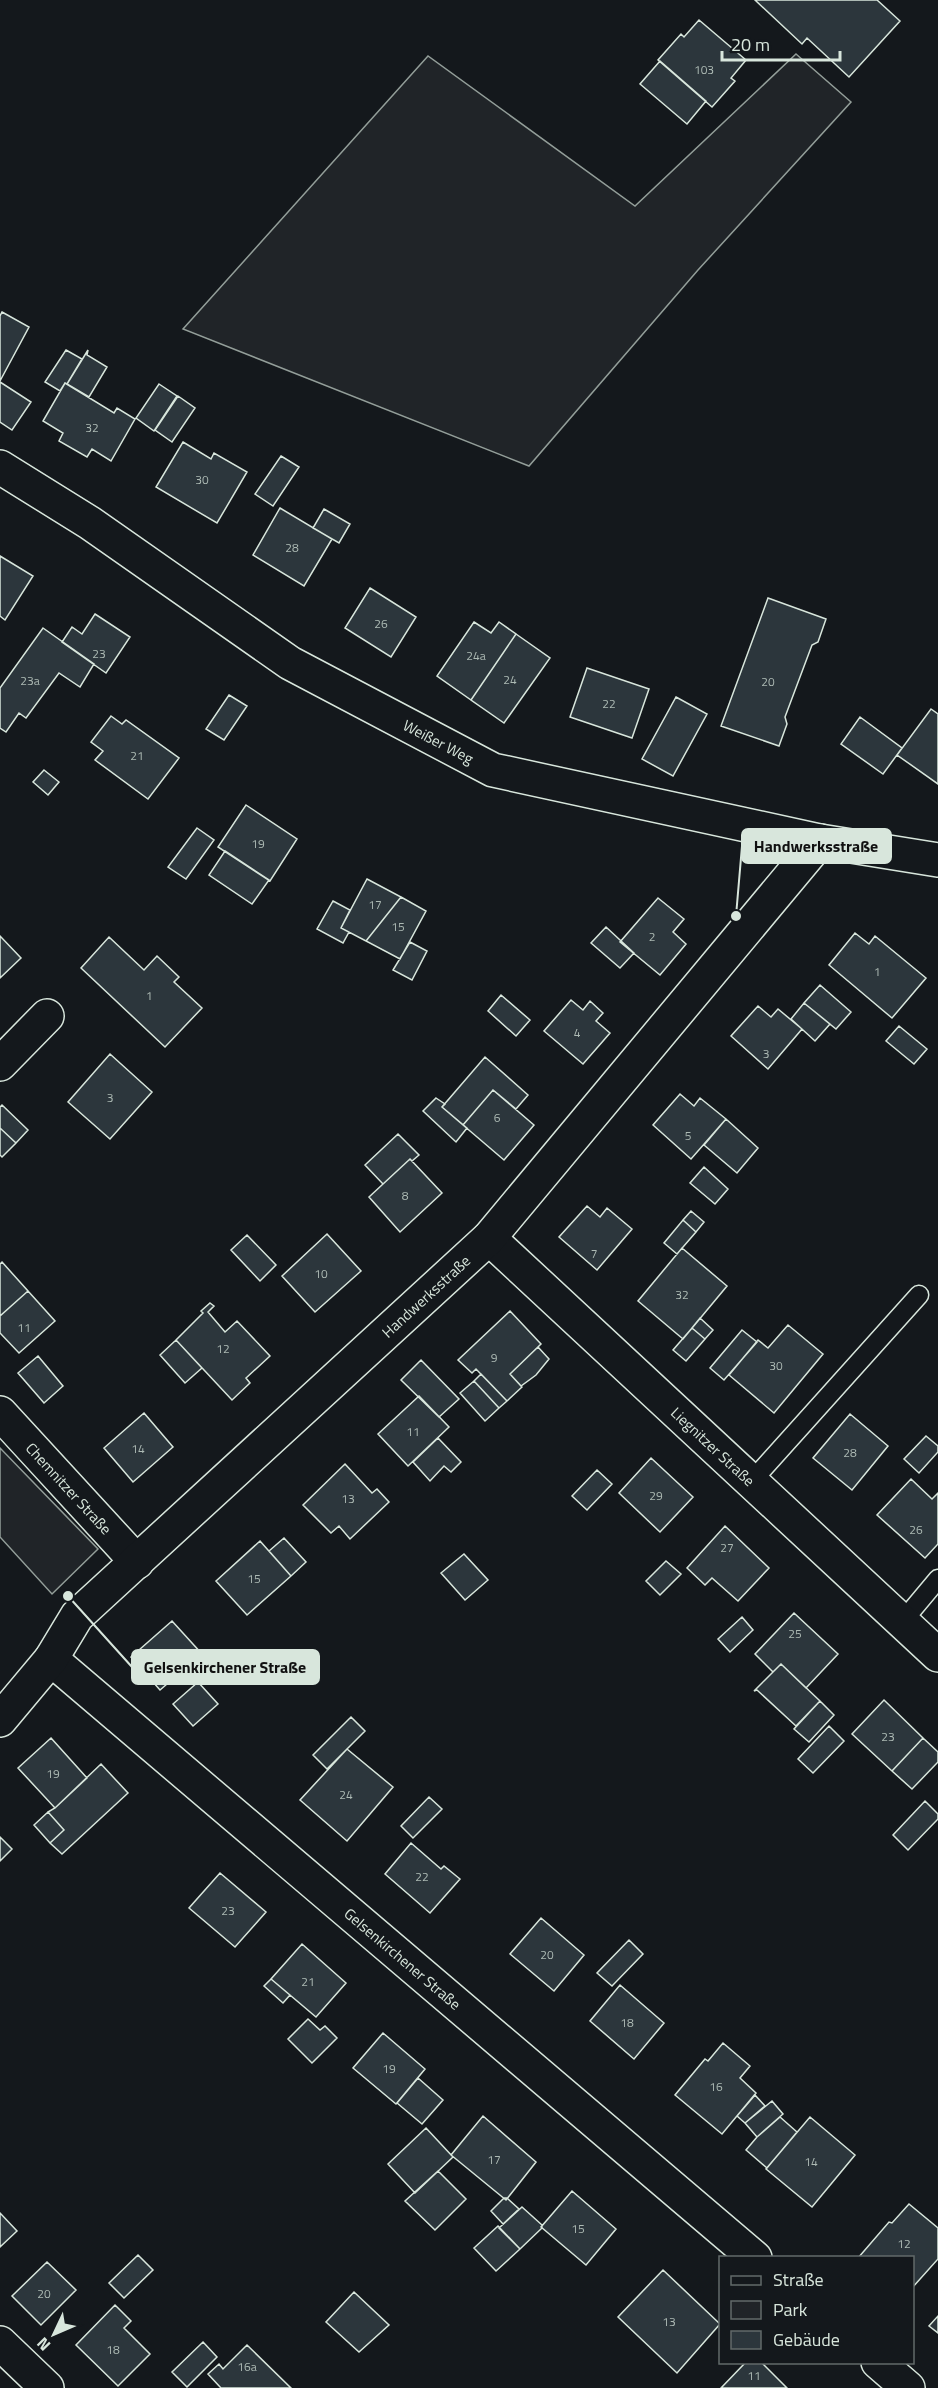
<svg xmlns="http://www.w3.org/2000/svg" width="938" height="2388" font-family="'Titillium Web',sans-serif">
	<rect width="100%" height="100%" fill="#14181c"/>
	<path fill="#202428" stroke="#939e99" stroke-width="1.5" d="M796,54L851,102L698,270L529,466L183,329L428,56L635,206Z
		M0,1448L98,1549L52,1594L0,1537Z"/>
	<path fill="#2c363c" stroke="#d8e6dc" stroke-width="1.5" d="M755,0H877L900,21L849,77L807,38L802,44Z
		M699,20L746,60L731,78L735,81L712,107L658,60L681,34L684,37Z
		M660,61L706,101L687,124L640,84Z
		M2,312L29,327L0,381V316Z
		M66,350L82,359L67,384L65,383L60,391L45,382Z
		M88,350L87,355L107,367L89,397L67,384Z
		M0,382L31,402L12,430L0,422Z
		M65,383L114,413L117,408L135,419L111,461L92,449L87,457L59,441L63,433L43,421Z
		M159,384L177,396L154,431L136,418Z
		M178,396L195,408L172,442L155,430Z
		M183,442L211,459L214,453L247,472L217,523L156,487Z
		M281,456L299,467L273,506L255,494Z
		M280,508L332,539L304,586L253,555Z
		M324,509L350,524L339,543L313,528Z
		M0,556L33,576L5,620L0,616Z
		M370,588L416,617L391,657L345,628Z
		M768,598L826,619L818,642L812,645L785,717L787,724L779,746L721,726Z
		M95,614L130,637L106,673L62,642L72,627L82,634Z
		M474,622L491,633L499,622L516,634L471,700L437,676Z
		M43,628L94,664L80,687L59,673L26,718L19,713L6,732L0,728V688Z
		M516,634L550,658L504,723L471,700Z
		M587,668L649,689L632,738L570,717Z
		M229,695L247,706L224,740L206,729Z
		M676,697L707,714L673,776L642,759Z
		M931,709L938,714V784L897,755Z
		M111,716L122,724L126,720L179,758L148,799L95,760L103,751L91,742Z
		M860,717L902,748L883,774L841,744Z
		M44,770L59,782L48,795L33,782Z
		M246,805L297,839L270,881L218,847Z
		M197,828L214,840L186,879L168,867Z
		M225,851L269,880L252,904L209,875Z
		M367,879L401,897L366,941L341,928Z
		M401,897L426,911L400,959L366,941Z
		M658,898L684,919L673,932L686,944L660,975L620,942Z
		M333,901L350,910L341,928L349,932L343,943L317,929Z
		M606,927L634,953L620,968L591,943Z
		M855,933L869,944L875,936L926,978L892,1018L829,965Z
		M0,936L21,958L0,978Z
		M109,937L144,970L157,956L179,977L174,982L202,1008L165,1047L81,968Z
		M410,942L427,951L412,980L393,970Z
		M820,985L851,1012L836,1029L804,1003Z
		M501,995L530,1020L516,1036L488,1011Z
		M571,1000L583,1010L590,1001L603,1013L596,1021L610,1033L583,1064L544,1031Z
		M804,1003L830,1024L815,1041L791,1019Z
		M758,1006L771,1017L778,1009L802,1029L768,1069L731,1036Z
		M899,1026L927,1049L914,1064L886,1041Z
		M110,1054L152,1092L110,1139L68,1102Z
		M485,1057L528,1095L516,1109L493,1090L463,1125L442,1107Z
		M493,1090L534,1125L504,1160L463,1125Z
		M680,1094L694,1106L700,1098L726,1119L691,1159L653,1125Z
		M436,1098L445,1104L442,1107L467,1128L456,1142L423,1111Z
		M2,1105L28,1130L16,1143L0,1128V1107Z
		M726,1119L758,1148L737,1173L704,1145Z
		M0,1128L16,1143L2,1157L0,1155Z
		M398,1134L419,1155L412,1161L410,1159L383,1184L365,1165Z
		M410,1159L442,1193L400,1232L369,1197Z
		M704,1167L728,1189L715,1204L690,1183Z
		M587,1206L600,1217L607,1208L632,1229L597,1270L559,1237Z
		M691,1211L704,1222L696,1232L683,1220Z
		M683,1220L696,1232L677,1254L664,1243Z
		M327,1234L361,1271L315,1312L282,1276Z
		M247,1235L276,1265L260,1281L231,1250Z
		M682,1248L727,1286L683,1339L638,1301Z
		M2,1262L28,1291L0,1316V1264Z
		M28,1291L55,1321L19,1353L0,1333V1316Z
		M210,1303L214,1306L208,1312L225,1332L237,1321L270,1356L246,1378L250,1383L232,1400L176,1340L203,1313L201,1311Z
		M510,1311L541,1344L510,1374L522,1387L507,1401L476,1369L472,1373L458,1360Z
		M700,1318L713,1330L705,1339L692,1328Z
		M788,1325L823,1354L774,1413L729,1375L758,1340L768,1348Z
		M692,1328L705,1339L686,1361L673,1350Z
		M742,1330L757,1342L724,1380L710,1368Z
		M176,1340L202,1368L185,1383L160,1355Z
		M538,1347L549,1359L536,1375L521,1386L510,1374Z
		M38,1356L63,1386L44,1403L18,1373Z
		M421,1360L459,1399L439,1417L401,1380Z
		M481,1374L507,1401L499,1408L474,1381Z
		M474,1381L499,1408L485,1421L460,1393Z
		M419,1396L449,1427L408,1466L378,1434Z
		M144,1413L173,1447L133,1482L104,1448Z
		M850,1414L888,1446L852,1490L813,1458Z
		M926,1436L938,1446V1452L919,1473L904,1459Z
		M438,1438L461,1462L451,1472L444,1466L430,1481L413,1462Z
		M651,1458L693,1497L660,1532L619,1493Z
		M345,1464L372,1493L377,1489L389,1502L350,1539L339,1526L331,1533L303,1505Z
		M597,1470L612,1484L587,1510L572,1496Z
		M911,1479L932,1499L938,1493V1544L925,1558L877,1515Z
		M725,1526L769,1568L738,1601L712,1578L705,1585L687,1568Z
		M284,1538L306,1562L291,1576L269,1551Z
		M260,1541L291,1576L247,1615L216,1581Z
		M464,1554L488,1580L465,1600L441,1573Z
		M666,1561L681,1574L660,1595L646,1581Z
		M794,1613L838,1654L806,1688L781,1664L773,1672L755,1654Z
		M742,1617L753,1630L730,1652L718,1639Z
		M172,1621L202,1654L160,1690L131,1657Z
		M781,1664L820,1701L796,1726L757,1690L754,1691Z
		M198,1682L218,1704L193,1726L173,1704Z
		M884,1700L923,1738L892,1771L852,1734Z
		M820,1701L834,1715L809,1742L794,1729Z
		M351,1717L365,1731L327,1769L313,1755Z
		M829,1726L844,1741L813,1773L798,1759Z
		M51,1738L87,1778L55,1808L18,1768Z
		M923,1738L938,1752V1762L912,1789L892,1771Z
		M347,1749L393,1787L347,1841L300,1800Z
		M101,1764L128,1793L62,1854L50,1843L64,1830L48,1812L55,1808Z
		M429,1797L442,1809L413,1838L401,1826Z
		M925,1801L938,1814V1819L908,1850L893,1835Z
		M48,1812L64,1830L50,1843L34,1825Z
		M0,1837L12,1849L0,1861Z
		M411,1843L441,1869L444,1866L460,1879L430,1913L385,1874Z
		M220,1873L266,1912L235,1947L189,1908Z
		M541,1918L584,1955L554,1991L510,1954Z
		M629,1940L643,1954L612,1986L597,1973Z
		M302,1944L346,1983L316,2017L271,1979Z
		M271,1979L290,1995L283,2003L264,1986Z
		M620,1985L664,2023L634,2059L590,2021Z
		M308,2019L320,2030L325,2026L337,2038L312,2063L288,2039Z
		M383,2033L425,2069L396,2104L353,2068Z
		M723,2043L750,2066L740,2078L756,2093L722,2134L675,2095L705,2059L708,2061Z
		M418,2078L443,2100L422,2124L397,2103Z
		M755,2095L765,2106L745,2123L737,2116Z
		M772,2101L783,2114L757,2137L745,2123Z
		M483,2116L536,2162L506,2200L451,2155Z
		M780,2117L797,2132L767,2168L746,2150L757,2137Z
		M810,2117L855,2155L812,2207L766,2169Z
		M426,2128L453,2157L415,2193L388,2164Z
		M438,2171L466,2199L435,2230L405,2201Z
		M572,2191L616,2229L586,2265L541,2227Z
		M504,2198H507L519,2209L503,2224L491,2211Z
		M909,2204L938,2228V2259L912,2288V2258H858L889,2222L892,2223Z
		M522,2207L542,2225V2228L520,2249L499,2228Z
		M0,2213L17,2231L0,2247Z
		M498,2226L520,2249L496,2271L474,2248Z
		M138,2255L153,2270L124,2298L109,2283Z
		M47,2262L76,2290L41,2325L12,2296Z
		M663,2270L720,2324L677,2373L618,2317Z
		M354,2292L389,2325L359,2352L326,2322Z
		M115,2305L131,2321L124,2328L150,2354L118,2386L76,2345Z
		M938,2316V2333L929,2326Z
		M203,2342L217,2357L187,2387L172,2372Z
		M247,2345L291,2388H221L208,2374L219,2364L223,2369Z
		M746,2362H761L787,2388H721Z"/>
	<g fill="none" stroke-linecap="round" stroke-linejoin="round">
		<defs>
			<path id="service" d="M751,1482L919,1295
				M902,1622L938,1579"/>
			<g id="minor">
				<path id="s1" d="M0,467L90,523L290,663L493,770L820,841L938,860"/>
				<path d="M0,1064L47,1016"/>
				<path id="s2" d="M489,1238L938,1655"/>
				<path id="s3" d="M0,1413L137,1562"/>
				<path id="s4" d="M51,1659L755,2258"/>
				<path id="s5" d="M0,1720L51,1659L77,1616L489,1238L820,841"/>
				<path d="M0,2343L47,2388"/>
				<path d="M878,2362L908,2388"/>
			</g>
		</defs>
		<use href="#service" stroke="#d8e6dc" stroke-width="21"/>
		<use href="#minor" stroke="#d8e6dc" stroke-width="36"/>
		<use href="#service" stroke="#14181c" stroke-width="18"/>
		<use href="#minor" stroke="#14181c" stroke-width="33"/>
	</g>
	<g text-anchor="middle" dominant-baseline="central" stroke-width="4.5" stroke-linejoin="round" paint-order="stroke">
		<g font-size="12" fill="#adbab4">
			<text x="704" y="69">103</text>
			<text x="92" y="427">32</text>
			<text x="202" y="479">30</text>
			<text x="292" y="547">28</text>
			<text x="381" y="623">26</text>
			<text x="99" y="653">23</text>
			<text x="476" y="655">24a</text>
			<text x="510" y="679">24</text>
			<text x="30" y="680">23a</text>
			<text x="768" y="681">20</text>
			<text x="609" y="703">22</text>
			<text x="137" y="755">21</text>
			<text x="258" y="843">19</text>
			<text x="375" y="904">17</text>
			<text x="398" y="926">15</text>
			<text x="652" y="936">2</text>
			<text x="877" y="971">1</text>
			<text x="149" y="995">1</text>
			<text x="577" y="1032">4</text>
			<text x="766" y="1053">3</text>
			<text x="110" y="1097">3</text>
			<text x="497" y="1117">6</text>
			<text x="688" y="1135">5</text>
			<text x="405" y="1195">8</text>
			<text x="594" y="1253">7</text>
			<text x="321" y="1273">10</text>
			<text x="682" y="1294">32</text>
			<text x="24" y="1327">11</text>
			<text x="223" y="1348">12</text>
			<text x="494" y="1357">9</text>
			<text x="776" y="1365">30</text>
			<text x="413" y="1431">11</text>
			<text x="138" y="1448">14</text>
			<text x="850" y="1452">28</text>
			<text x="656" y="1495">29</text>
			<text x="348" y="1498">13</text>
			<text x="916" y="1529">26</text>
			<text x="727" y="1547">27</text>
			<text x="254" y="1578">15</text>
			<text x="795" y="1633">25</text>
			<text x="888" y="1736">23</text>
			<text x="53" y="1773">19</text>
			<text x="346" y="1794">24</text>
			<text x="422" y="1876">22</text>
			<text x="228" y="1910">23</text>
			<text x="547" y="1954">20</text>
			<text x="308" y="1981">21</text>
			<text x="627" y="2022">18</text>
			<text x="389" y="2068">19</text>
			<text x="716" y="2086">16</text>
			<text x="494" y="2159">17</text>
			<text x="811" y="2161">14</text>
			<text x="578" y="2228">15</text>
			<text x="904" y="2243">12</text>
			<text x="44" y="2293">20</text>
			<text x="669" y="2321">13</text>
			<text x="113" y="2349">18</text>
			<text x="247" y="2366">16a</text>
			<text x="754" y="2375">11</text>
		</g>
		<g font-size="15" fill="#d8e6dc" stroke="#14181c">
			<text stroke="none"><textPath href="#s1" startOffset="518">Weißer Weg</textPath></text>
			<text stroke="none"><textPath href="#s5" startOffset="603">Handwerksstraße</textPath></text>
			<text stroke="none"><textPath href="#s2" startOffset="306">Liegnitzer Straße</textPath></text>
			<text stroke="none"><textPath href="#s3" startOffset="102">Chemnitzer Straße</textPath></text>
			<text stroke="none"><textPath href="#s4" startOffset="462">Gelsenkirchener Straße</textPath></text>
		</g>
	</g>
	<path fill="none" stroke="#d8e6dc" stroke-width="2" d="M736 916L742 846M68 1596L132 1667"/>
	<g fill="#d8e6dc" stroke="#14181c" stroke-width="2">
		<circle cx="736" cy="916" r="6"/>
		<circle cx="68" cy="1596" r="6"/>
	</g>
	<g fill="#d8e6dc" stroke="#d8e6dc" stroke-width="2">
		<rect x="742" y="829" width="149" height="34" rx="6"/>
		<rect x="132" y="1650" width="187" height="34" rx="6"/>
	</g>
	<g font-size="16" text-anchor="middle" font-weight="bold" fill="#111">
		<text x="816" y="852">Handwerksstraße</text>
		<text x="225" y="1673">Gelsenkirchener Straße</text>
	</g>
	<rect x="719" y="2256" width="195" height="108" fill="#14181c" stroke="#626a69" stroke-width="1.5"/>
	<rect x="731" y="2276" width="30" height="9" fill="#14181c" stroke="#626a69" stroke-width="1.5"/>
	<text x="773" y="2286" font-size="18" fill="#d8e6dc">Straße</text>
	<rect x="731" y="2301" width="30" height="18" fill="#202428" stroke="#626a69" stroke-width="1.5"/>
	<text x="773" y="2316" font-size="18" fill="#d8e6dc">Park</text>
	<rect x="731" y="2331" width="30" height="18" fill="#2c363c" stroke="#626a69" stroke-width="1.5"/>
	<text x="773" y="2346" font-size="18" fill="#d8e6dc">Gebäude</text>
	<g transform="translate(54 2334) rotate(226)" stroke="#14181c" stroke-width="4.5" paint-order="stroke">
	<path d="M0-4.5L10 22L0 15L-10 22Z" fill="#d8e6dc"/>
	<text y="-9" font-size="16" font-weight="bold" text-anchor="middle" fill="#d8e6dc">N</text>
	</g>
	<path d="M722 51v9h118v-9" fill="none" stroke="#d8e6dc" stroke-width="3"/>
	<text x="731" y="51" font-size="18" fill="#d8e6dc" stroke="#14181c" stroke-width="4.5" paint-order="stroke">20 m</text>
</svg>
